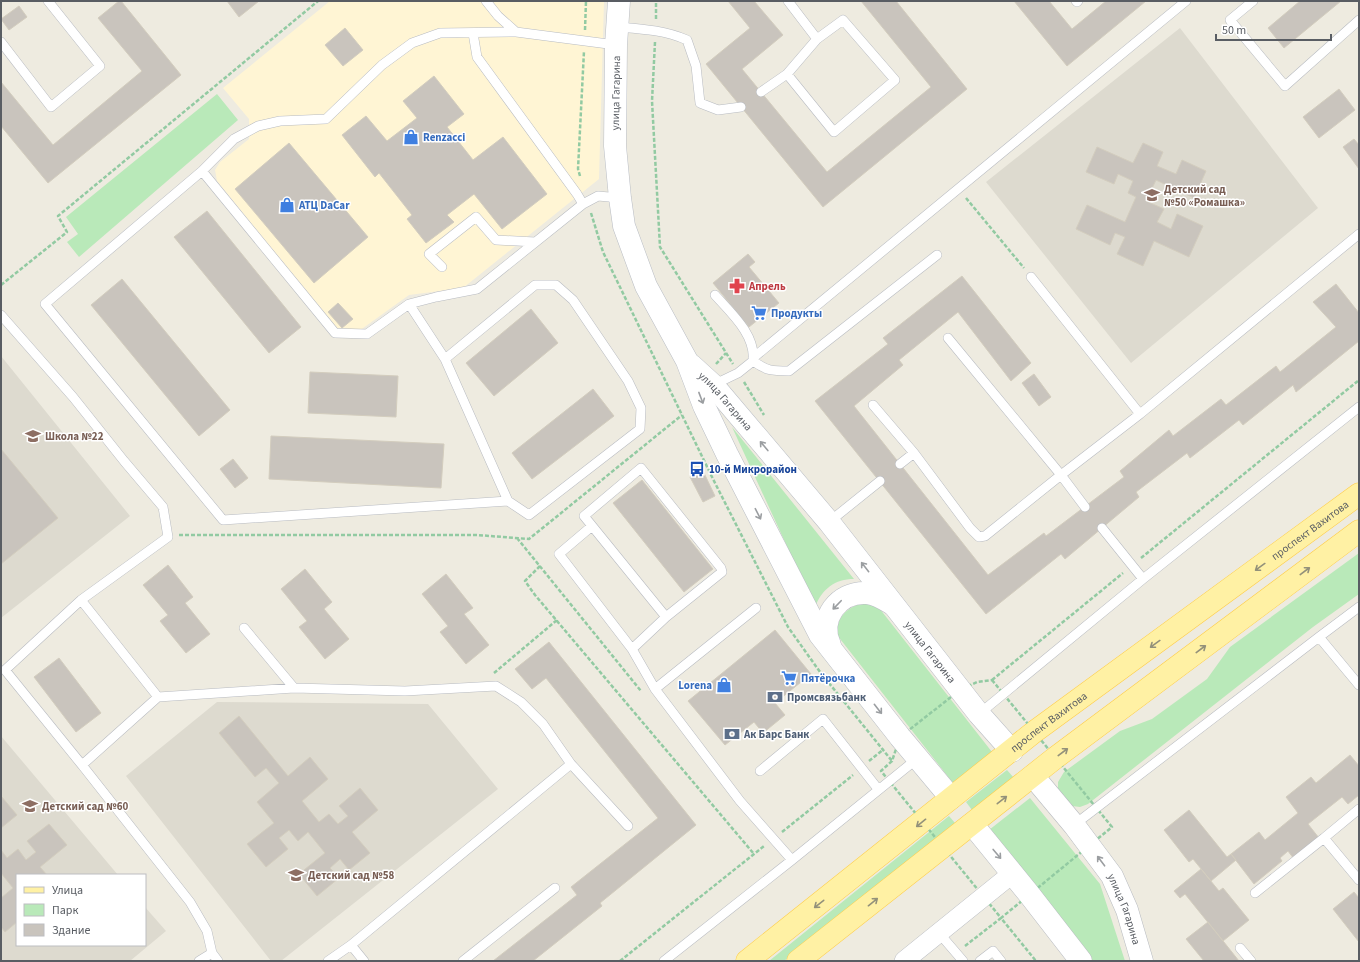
<svg xmlns="http://www.w3.org/2000/svg" width="1360" height="962" font-family="'Source Sans 3',sans-serif">
	<rect width="100%" height="100%" fill="#eeebe0"/>
	<path fill="#fff5d4" d="M330,1H604L599,179L463,288L409,295L359,331L338,330L217,181L215,170L220,162L249,139V119L223,88Z"/>
	<path fill="#dddacf" d="M1180,28L1318,208L1131,363L986,182Z
		M1,356L130,516L1,618Z
		M217,702L428,704L498,789L281,961H271L126,776Z
		M1,736L118,875H17V945H145V907L166,931L130,961H1Z"/>
	<path fill="#b9e9b9" d="M217,94L238,120L79,257L67,242L78,234L66,217Z
		M732,427L854,579C835,579 822,589 815,607Z
		M1359,553V594L1313,627L1088,804L1080,807L1072,806L1058,790V782L1064,772L1120,731L1152,719L1207,679L1230,647Z
		M862,603L876,604L992,752L953,783L837,635C837,616 846,609 862,603Z
		M1007,770L1014,778L972,810L966,802Z
		M1030,798L1100,884L1125,961H1093L989,830Z
		M949,816L955,823L784,961H769Z"/>
	<path fill="#c9c4bd" stroke="#d3cdbe" d="M119,1H121L181,75L48,183L1,126V82L53,145L142,71L98,18Z
		M227,1H259L239,17Z
		M728,1H754L783,35L742,69L827,172L931,87L861,1H896L967,89L823,207L706,64L750,28Z
		M1014,1H1049L1072,29L1106,1H1146L1067,66Z
		M1300,1H1341L1284,48L1268,28Z
		M19,6L27,17L9,30L1,19Z
		M345,28L363,50L343,66L325,45Z
		M434,76L464,114L447,127L473,160L503,137L547,194L502,229L474,194L447,215L454,222L426,243L407,219L412,215L379,173L375,177L342,135L366,116L387,141L417,118L403,101Z
		M1339,89L1355,110L1319,138L1303,117Z
		M1354,139L1359,145V169L1343,147Z
		M289,143L368,237L314,283L235,189Z
		M1143,143L1163,152L1157,166L1176,174L1182,160L1206,171L1194,198L1156,180L1146,201L1164,209L1157,222L1171,229L1177,214L1203,226L1189,257L1154,241L1143,266L1117,254L1125,237L1115,233L1110,245L1076,229L1087,205L1125,222L1136,197L1128,193L1133,181L1118,174L1114,184L1086,172L1097,147L1133,163Z
		M207,211L301,327L269,353L174,237Z
		M748,254L755,262L749,267L779,303L749,327L713,283Z
		M962,276L1031,363L1011,381L958,312L899,360L903,365L854,406L988,575L1044,533L1046,536L1124,477L1120,471L1169,430L1173,436L1221,399L1226,405L1276,366L1280,372L1336,327L1313,302L1336,284L1359,313V341L1296,392L1293,385L1243,425L1239,420L1190,458L1187,453L1136,492L1139,497L1065,559L1061,554L986,614L815,401L888,344L883,338Z
		M122,279L230,410L199,436L91,305Z
		M338,303L353,319L342,328L328,312Z
		M531,309L558,343L494,396L466,363Z
		M310,372L398,376L396,417L308,413Z
		M1034,374L1051,397L1039,406L1022,383Z
		M593,389L614,416L532,479L512,453Z
		M271,436L444,444L441,488L269,479Z
		M1,449L58,518L1,564Z
		M233,459L248,478L235,488L220,469Z
		M703,471L715,496L703,502L690,477Z
		M642,480L713,569L684,592L613,503Z
		M168,565L193,597L185,603L210,634L186,653L160,621L168,615L143,585Z
		M305,569L332,602L324,609L349,639L325,659L299,627L307,621L281,589Z
		M446,574L473,608L464,614L489,645L466,664L440,632L448,626L422,594Z
		M775,630L811,674L775,703L785,715L763,733L754,722L725,745L688,701Z
		M549,642L696,825L600,903L602,906L533,961H493L577,895L571,887L658,818L546,678L532,689L515,669Z
		M59,658L101,713L76,732L34,677Z
		M239,716L288,776L310,757L328,779L302,801L319,822L329,814L338,824L348,816L339,806L360,788L378,810L352,832L370,853L349,870L340,859L330,868L339,878L317,896L299,874L325,853L308,832L298,841L289,830L279,838L288,849L266,867L247,844L274,823L257,802L279,783L266,768L255,777L219,733Z
		M1350,755L1359,766V795L1348,804L1342,797L1308,824L1319,838L1294,859L1288,851L1280,858L1282,861L1254,884L1231,854L1259,832L1265,840L1298,813L1286,797L1311,777L1316,783Z
		M1,796L17,815L1,828Z
		M1189,810L1227,857L1231,854L1236,860L1211,881L1193,859L1189,862L1164,830Z
		M49,824L67,845L40,867L47,875H17V922L5,932L1,927V898L13,888L1,873V850L7,858L18,849L26,860L36,852L27,841Z
		M1201,869L1219,891L1223,888L1249,920L1223,941L1185,894L1180,898L1174,891Z
		M1354,892L1359,898V942L1333,909Z
		M1208,922L1239,961H1204L1186,939Z"/>
	<g fill="none" stroke-linecap="round" stroke-linejoin="round">
		<defs>
			<path id="service" d="M486,1L498,16L516,32
				M1076,1L1077,2L1078,1
				M1253,1L1230,20L1285,86L1359,20
				M617,27C642,29 664,30 687,40L696,66L700,103L718,110L741,107
				M473,33L477,57L577,194L583,204
				M1,42L51,107L100,66L48,1
				M787,74L834,132L895,80L843,20L817,39
				M761,92L787,74L817,39L788,1
				M202,171L335,333L367,334L409,304L445,359L508,501
				M442,267L429,254L476,217L496,240L535,242
				M1031,277L1140,414
				M715,295C731,313 756,335 753,361
				M409,304L436,297L477,289L583,204L598,196L620,198
				M1,315L73,397L124,461L163,507L168,537L81,600L5,670L82,765
				M753,358L1186,1
				M445,359L535,285H556L573,300L628,381L641,408L640,429L529,515L508,501L223,520L45,304L202,171L234,139L258,126L280,121L326,119L382,65L412,43L440,33L516,32L616,45
				M713,385L738,373L753,361C767,371 772,371 789,371L937,255
				M873,405L914,453L970,528L979,537L985,536L1061,475L948,338
				M900,464L914,453
				M1085,507L1061,475L1140,414L1359,234
				M829,522L880,481
				M592,526L559,554L632,649L655,689L740,801L792,860
				M1102,528L1143,579
				M81,600L158,697
				M244,628L294,688
				M1319,637L1359,685
				M632,649L666,617L722,572L721,568L641,468L584,516L666,617
				M655,689L756,608
				M979,714L1143,579L1359,407
				M571,764L628,826
				M760,771L823,719L878,789
				M1359,809L1324,838L1359,880
				M1074,825L1319,637L1359,607
				M1255,893L1324,838
				M939,933L963,961
				M351,945L364,961
				M1240,948L1251,961
				M199,961L212,953
				M218,961L212,953L207,931L190,902L82,765L158,697L294,688L405,691L496,686L521,702L543,724L571,764L351,945L328,961
				M463,961L555,888
				M664,961L792,860L918,758
				M980,961L993,951L1001,961"/>
			<path id="minor" d="M904,961L1013,873"/>
			<g id="tertiary">
				<path id="s1" d="M1033,776L1074,825L1112,876L1127,910L1142,961"/>
				<path d="M972,824L1029,894L1081,961"/>
			</g>
			<g id="secondary">
				<path d="M619,1L616,45L615,146L620,198L624,226L646,286L687,361L704,406L727,454L820,635L900,737L951,798"/>
				<path id="s2" d="M691,365L713,385L829,522L979,714L1012,751"/>
				<path d="M830,645C818,619 838,591 867,593C877,594 884,599 892,604"/>
			</g>
			<g id="primary">
				<path id="s3" d="M747,961L1034,732L1359,494"/>
				<path d="M798,961L1055,758L1359,531"/>
			</g>
		</defs>
		<use href="#service" stroke="#b8bbc1" stroke-width="10"/>
		<use href="#minor" stroke="#b8bbc1" stroke-width="20"/>
		<use href="#tertiary" stroke="#b8bbc1" stroke-width="23"/>
		<use href="#secondary" stroke="#b9bdc4" stroke-width="23"/>
		<use href="#primary" stroke="#ffcd48" stroke-width="23"/>
		<path stroke="#92caa2" stroke-width="2.5" stroke-dasharray="4 2" stroke-linecap="butt" d="M656,19V1
			M585,30L586,1
			M655,42L652,101L660,247L733,364
			M580,176L578,169L584,51
			M966,198L1024,268
			M591,213L603,252L713,479L788,627L820,672L892,761
			M1,285L67,232L58,216L318,1
			M716,364L726,353
			M744,382L764,415
			M179,535H477L529,539L682,415
			M517,538L641,691
			M1141,558L1359,380
			M540,566L525,581L535,595L754,854
			M494,673L557,620
			M992,680L1112,827L1001,918L881,771L892,761L900,737L960,690L977,682Z
			M992,680L1123,573
			M869,761L884,749
			M782,832L853,775
			M965,946L1001,918L1036,961
			M620,961L764,846"/>
		<use href="#service" stroke="#fff" stroke-width="9"/>
		<use href="#minor" stroke="#fff" stroke-width="19"/>
		<use href="#tertiary" stroke="#fff" stroke-width="22"/>
		<use href="#secondary" stroke="#fff" stroke-width="22"/>
		<use href="#primary" stroke="#fff1a4" stroke-width="22"/>
	</g>
	<defs><path id="oneway-shaft" d="M-6 0H5M1.5-3L5.5 0L1.5 3" fill="none" stroke-width="1.6" stroke-linecap="round" stroke-linejoin="round"/></defs>
	<g stroke="#9b9ea1">
		<use href="#oneway-shaft" transform="translate(701 398) rotate(69)"/>
		<use href="#oneway-shaft" transform="translate(764 446) rotate(-130)"/>
		<use href="#oneway-shaft" transform="translate(758 514) rotate(63)"/>
		<use href="#oneway-shaft" transform="translate(865 567) rotate(-128)"/>
		<use href="#oneway-shaft" transform="translate(837 605) rotate(134)"/>
		<use href="#oneway-shaft" transform="translate(878 709) rotate(52)"/>
		<use href="#oneway-shaft" transform="translate(997 854) rotate(50)"/>
		<use href="#oneway-shaft" transform="translate(1101 861) rotate(-127)"/>
	</g>
	<g stroke="#93917a">
		<use href="#oneway-shaft" transform="translate(1260 567) rotate(144)"/>
		<use href="#oneway-shaft" transform="translate(1305 571) rotate(-37)"/>
		<use href="#oneway-shaft" transform="translate(1155 644) rotate(144)"/>
		<use href="#oneway-shaft" transform="translate(1201 649) rotate(-37)"/>
		<use href="#oneway-shaft" transform="translate(1063 752) rotate(-37)"/>
		<use href="#oneway-shaft" transform="translate(1002 800) rotate(-38)"/>
		<use href="#oneway-shaft" transform="translate(921 823) rotate(141)"/>
		<use href="#oneway-shaft" transform="translate(873 902) rotate(-39)"/>
		<use href="#oneway-shaft" transform="translate(819 904) rotate(142)"/>
	</g>
	<defs>
		<symbol id="shop-bare" viewBox="-9 -9 18 18"><path d="M-5-2.5h2.3a2.7 3.5 0 0 1 5.4 0H5L5.5 6h-11ZM-1.5-2.5h3a1.5 2.3 0 0 0-3 0Z" fill="#3f7fe0" stroke="#fff" stroke-width="2.5" paint-order="stroke"/></symbol>
		<symbol id="school-bare" viewBox="-9 -9 18 18"><path d="M0-5L7-2L0 1L-7-2ZM-4 1L0 2.5L4 1V4Q0 6-4 4Z" fill="#8d6e63" stroke="#fff" stroke-width="2.5" paint-order="stroke"/></symbol>
		<symbol id="pharmacy-bare" viewBox="-9 -9 18 18"><path d="M-2-6h4v4h4v4h-4v4h-4v-4h-4v-4h4Z" fill="#e0444e" stroke="#fff" stroke-width="2.5" paint-order="stroke"/></symbol>
		<symbol id="supermarket-bare" viewBox="-9 -9 18 18"><path d="M-6-5.5h2.5l.6 2H6L4.5 2H-2.5L-4.4-4H-6ZM-1.5 3.2a1.3 1.3 0 1 0 .1 0ZM3 3.2a1.3 1.3 0 1 0 .1 0Z" fill="#3f7fe0" stroke="#fff" stroke-width="2.5" paint-order="stroke"/></symbol>
		<symbol id="bus-bare" viewBox="-9 -9 18 18"><path d="M-5-6H5V4H4V6H2V4H-2V6H-4V4H-5ZM-3.5-4V0h7V-4ZM-3.5 1.2v1.5H-2V1.2ZM2 1.2v1.5H3.5V1.2Z" fill="#1a4fb4" stroke="#fff" stroke-width="2.5" paint-order="stroke"/></symbol>
		<symbol id="bank-bare" viewBox="-9 -9 18 18"><path d="M-6-4H6V4H-6ZM0-2.3a2.3 2.3 0 1 0 0 4.6a2.3 2.3 0 1 0 0-4.6Z" fill="#5c6f8a" stroke="#fff" stroke-width="2.5" paint-order="stroke"/></symbol>
	</defs>
	<g fill-rule="evenodd">
		<use href="#shop-bare" x="400" y="126" width="22" height="22"/>
		<use href="#school-bare" x="1141" y="184" width="22" height="22"/>
		<use href="#shop-bare" x="276" y="194" width="22" height="22"/>
		<use href="#pharmacy-bare" x="726" y="275" width="22" height="22"/>
		<use href="#supermarket-bare" x="748" y="302" width="22" height="22"/>
		<use href="#school-bare" x="22" y="425" width="22" height="22"/>
		<use href="#bus-bare" x="686" y="458" width="22" height="22"/>
		<use href="#supermarket-bare" x="778" y="667" width="22" height="22"/>
		<use href="#shop-bare" x="713" y="674" width="22" height="22"/>
		<use href="#bank-bare" x="764" y="686" width="22" height="22"/>
		<use href="#bank-bare" x="721" y="723" width="22" height="22"/>
		<use href="#school-bare" x="19" y="795" width="22" height="22"/>
		<use href="#school-bare" x="285" y="864" width="22" height="22"/>
	</g>
	<g text-anchor="middle" dominant-baseline="central" stroke-width="3" stroke-linejoin="round" paint-order="stroke">
		<g font-size="11" fill="#595d63" stroke="#fff">
			<text transform="translate(616 93) rotate(-89)">улица Гагарина</text>
			<text stroke="none"><textPath href="#s2" startOffset="50">улица Гагарина</textPath></text>
			<text stroke="none"><textPath href="#s3" startOffset="709">проспект Вахитова</textPath></text>
			<text stroke="none"><textPath href="#s2" startOffset="374">улица Гагарина</textPath></text>
			<text stroke="none"><textPath href="#s3" startOffset="385">проспект Вахитова</textPath></text>
			<text stroke="none"><textPath href="#s1" startOffset="163">улица Гагарина</textPath></text>
		</g>
		<g font-size="11" font-weight="bold" fill="#366cbe" stroke="#fff" text-anchor="start">
			<text x="423" y="137">Renzacci</text>
			<text x="299" y="205">АТЦ DaСar</text>
			<text x="771" y="313">Продукты</text>
			<text x="801" y="678">Пятёрочка</text>
			<text x="712" y="685" text-anchor="end">Lorena</text>
		</g>
		<g font-size="11" font-weight="bold" fill="#785e54" stroke="#fff" text-anchor="start">
			<text x="1164" y="189">Детский сад<tspan x="1164" dy="13">№50 «Ромашка»</tspan></text>
			<text x="45" y="436">Школа №22</text>
			<text x="42" y="806">Детский сад №60</text>
			<text x="308" y="875">Детский сад №58</text>
		</g>
		<g font-size="11" font-weight="bold" fill="#be3a42" stroke="#fff" text-anchor="start">
			<text x="749" y="286">Апрель</text>
		</g>
		<g font-size="11" font-weight="bold" fill="#164399" stroke="#fff" text-anchor="start">
			<text x="709" y="469">10-й Микрорайон</text>
		</g>
		<g font-size="11" font-weight="bold" fill="#4e5e75" stroke="#fff" text-anchor="start">
			<text x="787" y="697">Промсвязьбанк</text>
			<text x="744" y="734">Ак Барс Банк</text>
		</g>
	</g>
	<rect width="1360" height="962" fill="none" stroke="#595d63" stroke-width="4"/>
	<rect x="16" y="874" width="130" height="72" fill="#ffffff" stroke="#bdbec1"/>
	<rect x="24" y="887" width="20" height="6" fill="#fff1a4" stroke="#bdbec1"/>
	<text x="52" y="894" font-size="12" fill="#595d63">Улица</text>
	<rect x="24" y="904" width="20" height="12" fill="#b9e9b9" stroke="#bdbec1"/>
	<text x="52" y="914" font-size="12" fill="#595d63">Парк</text>
	<rect x="24" y="924" width="20" height="12" fill="#c9c4bd" stroke="#bdbec1"/>
	<text x="52" y="934" font-size="12" fill="#595d63">Здание</text>
	<path d="M1216 34v6h115v-6" fill="none" stroke="#595d63" stroke-width="2"/>
	<text x="1222" y="34" font-size="12" fill="#595d63" stroke="#ffffff" stroke-width="3" paint-order="stroke">50 m</text>
</svg>
